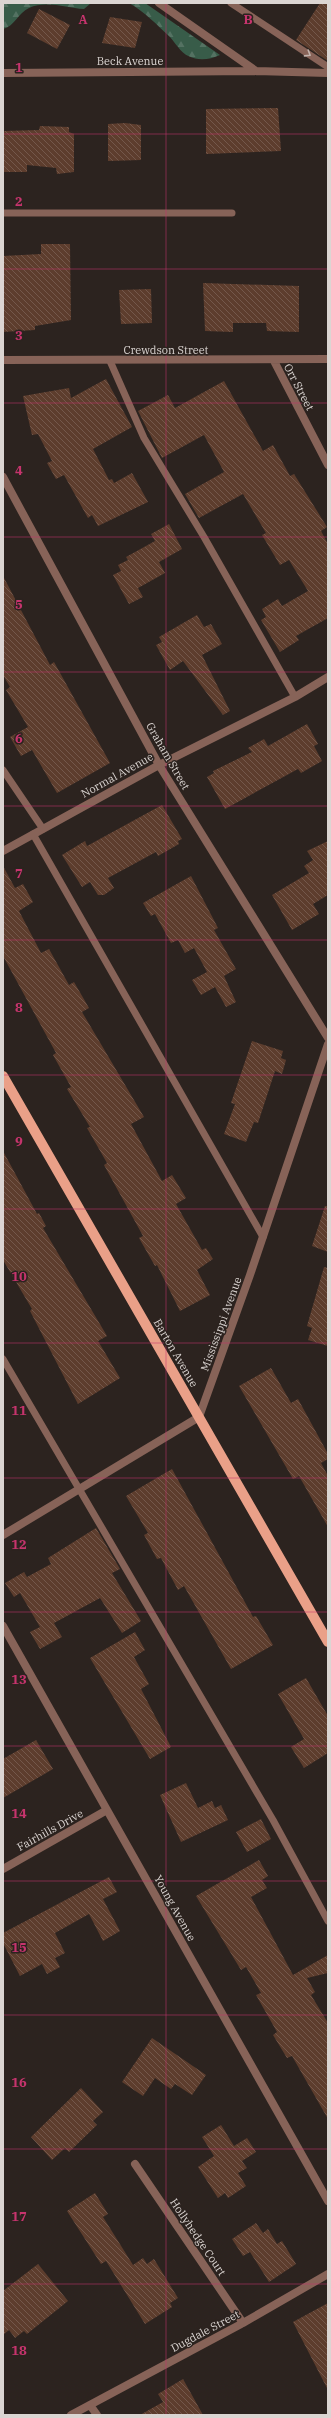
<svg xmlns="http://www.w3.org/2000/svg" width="331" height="2418" font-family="'IBM Plex Serif',serif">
	<defs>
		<pattern id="forest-firs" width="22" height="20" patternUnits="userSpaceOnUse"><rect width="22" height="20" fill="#385c49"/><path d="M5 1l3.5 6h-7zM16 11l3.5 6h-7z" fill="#547262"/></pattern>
		<pattern id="building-back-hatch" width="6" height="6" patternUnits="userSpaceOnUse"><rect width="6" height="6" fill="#5d3d2d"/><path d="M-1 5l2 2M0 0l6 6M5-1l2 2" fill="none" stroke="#74584b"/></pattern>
	</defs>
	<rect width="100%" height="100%" fill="#2c231f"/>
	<path fill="url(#forest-firs)" d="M3,3H91L84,9C67,8 46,0 29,8C18,13 15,26 3,29Z
		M129,3H145L220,55C205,62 188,61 178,47C175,44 173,40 170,37C157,25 145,12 129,3Z"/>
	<path fill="url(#building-back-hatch)" d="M320,3H328V61L296,40Z
		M39,9L70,25L57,49L27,33Z
		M110,17L142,22L135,48L102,43Z
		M278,108L281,151L206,154V109Z
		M125,123L141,125V160L108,161V124Z
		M40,126L69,127V132L74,134V172L57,174L56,168L27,165V172H3V131L39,130Z
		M41,244H70L71,320L35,326V330L3,332V256L41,254Z
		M203,283L299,286V332L267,331L266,323H233V332L205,331Z
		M151,289L152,323L121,324L119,290Z
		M106,379L132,427L93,449L109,480L112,479L114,483L132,473L148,502L98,526L92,515L88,518L64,475L56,479L47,463L52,461L38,434L32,435L23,396L69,388L71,398Z
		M224,381L263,451L273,445L290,476L294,474L327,527L321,531L328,544V618L296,636L299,640L280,652L261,620L266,617L262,609L278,599L282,606L308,591L289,560L280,565L262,535L266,533L243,494L199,518L185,494L224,472L204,435L162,458L138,411L168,395L175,408Z
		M169,524L182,549L159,562L165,573L138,588L143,597L129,604L113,575L121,571L118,565L128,560L126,557L155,541L151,534Z
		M3,576L50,665L54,662L110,763L57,793L32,750L21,756L10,737L28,727L6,690L10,687L3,675Z
		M197,615L204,627L211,624L222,644L202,655L230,711L223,715L183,661L170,670L156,645L162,642L159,637Z
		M307,724L318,744L314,746L322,761L301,773L298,769L225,809L207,777L214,773L213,771L252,752L248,748L264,739L268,746Z
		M162,805L182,839L178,841L179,844L158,856L156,852L108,878L114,888L104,895H98L90,882L82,887L62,855L85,841L87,846Z
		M328,841V895L313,904L319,914L292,930L272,895L309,873L304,866L313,860L307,851Z
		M3,866L15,888L23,884L33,902L19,911L41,953L49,949L69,985L74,982L89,1008L82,1012L144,1117L131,1124L162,1181L172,1175L186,1198L176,1204L202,1250L206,1248L213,1259L197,1270L210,1295L180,1311L157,1265L155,1266L139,1238L143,1236L104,1165L107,1163L87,1128L90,1127L67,1089L71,1087L53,1055L56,1053L3,956Z
		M191,876L218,928L214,930L236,969L224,976L236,1002L226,1007L215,987L201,995L192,980L207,972L194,948L185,953L178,940L171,943L155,914L151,916L143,903Z
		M252,1041L283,1051L281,1058L286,1060L282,1074L275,1071L258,1123L254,1122L246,1142L224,1134L235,1104L231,1103Z
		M3,1151L37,1214L39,1213L46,1226L43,1228L107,1336L98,1341L120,1378L78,1404L30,1311L32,1309L3,1260Z
		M325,1206H328V1252L312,1246Z
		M324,1267L328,1268V1346L308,1340L312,1328L307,1326Z
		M271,1368L291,1403L298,1399L328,1454V1459L321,1463L328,1476V1527L299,1476L293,1479L239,1386Z
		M172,1469L253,1617L256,1616L273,1645L231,1669L184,1586L178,1590L161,1558L157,1559L144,1535L148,1533L126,1496Z
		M96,1528L120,1569L112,1573L141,1621L122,1633L100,1598L54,1623L62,1637L40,1649L30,1632L40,1627L20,1593L14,1597L5,1583L24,1572L27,1577L51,1564L48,1558Z
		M135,1632L145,1650L134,1657L149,1684L141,1689L171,1747L150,1759L90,1658Z
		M306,1678L328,1716V1753L304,1768L291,1747L304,1739L278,1694Z
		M36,1740L53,1769L3,1798V1759Z
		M186,1783L198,1808L212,1801L215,1808L221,1805L228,1820L181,1842L160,1795Z
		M261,1819L271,1839L247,1852L236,1832Z
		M259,1860L268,1876L262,1880L267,1888L251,1897L293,1975L328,1955V1973L307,1978L315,1992L311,1995L328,2023V2119L292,2056L287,2058L273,2035L277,2032L256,1995L261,1993L246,1967L241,1970L196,1896Z
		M109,1877L117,1892L103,1899L120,1931L103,1941L89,1914L55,1933L65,1953L55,1958L60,1967L47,1974L42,1964L20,1976L3,1943V1933Z
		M152,2038L206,2075L192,2095L175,2084L171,2089L155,2078L143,2096L122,2082Z
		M81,2088L103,2112L93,2121L97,2125L69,2152L65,2148L52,2160L31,2137Z
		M221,2125L234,2146L247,2138L256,2152L242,2161L247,2168L238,2173L246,2186L228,2198L225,2193L218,2198L198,2167L214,2156L202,2137Z
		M95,2193L108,2214L103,2217L133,2265L143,2258L147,2264L154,2259L178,2298L170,2303L172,2307L145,2324L106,2261L101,2264L67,2211Z
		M256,2223L263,2233L268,2229L277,2244L282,2241L296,2264L269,2282L250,2252L243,2256L232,2239Z
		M38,2264L68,2301L27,2334L24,2331L15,2338L9,2330L3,2335V2291Z
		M328,2303V2390L293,2322Z
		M183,2379L203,2415H140L163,2402L158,2394Z"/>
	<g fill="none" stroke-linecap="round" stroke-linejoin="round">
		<path stroke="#876358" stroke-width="7" d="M231,3L328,67
			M3,213H232
			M110,361L144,438L204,537L295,697
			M3,770L43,829
			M33,834L263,1237
			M3,1359L273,1820L328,1921"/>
		<path stroke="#876358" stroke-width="8" d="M159,3L256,71
			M3,73L256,71L328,73
			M3,360L328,359
			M274,361L328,465
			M3,477L159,765L328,1038
			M3,851L159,765L295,697L328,677
			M3,1535L199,1417
			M3,1626L328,2201
			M3,1869L107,1810
			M135,2164L243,2323
			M90,2405L97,2415
			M71,2415L243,2323L328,2274"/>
		<path stroke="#876358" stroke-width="8" d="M199,1417L250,1275L328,1044"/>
		<path stroke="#eaa088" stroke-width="10" d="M3,1076L328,1642"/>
	</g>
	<defs><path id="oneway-chevron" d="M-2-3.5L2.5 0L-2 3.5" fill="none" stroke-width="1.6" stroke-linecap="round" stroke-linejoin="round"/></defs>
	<use stroke="#c2b3ad" href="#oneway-chevron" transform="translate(308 54) rotate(32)"/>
	<path fill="none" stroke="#c6346d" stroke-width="1" stroke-opacity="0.55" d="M166,3V2415M3,134H328M3,269H328M3,403H328M3,537H328M3,672H328M3,806H328M3,940H328M3,1075H328M3,1209H328M3,1343H328M3,1478H328M3,1612H328M3,1746H328M3,1881H328M3,2015H328M3,2149H328M3,2284H328"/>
	<g text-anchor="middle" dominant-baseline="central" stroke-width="3" stroke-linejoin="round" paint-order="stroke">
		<g font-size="11" fill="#dbd5d2" stroke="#2c231f">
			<text x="130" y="61">Beck Avenue</text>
			<text x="166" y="350">Crewdson Street</text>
			<text transform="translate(299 387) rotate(62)">Orr Street</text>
			<text transform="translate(168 756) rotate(60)">Graham Street</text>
			<text transform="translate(117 775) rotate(-29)">Normal Avenue</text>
			<text transform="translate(221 1324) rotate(-70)">Mississippi Avenue</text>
			<text transform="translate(176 1353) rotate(60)">Barton Avenue</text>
			<text transform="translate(50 1830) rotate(-29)">Fairhills Drive</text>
			<text transform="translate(175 1908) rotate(61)">Young Avenue</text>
			<text transform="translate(198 2237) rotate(56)">Hollyhedge Court</text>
			<text transform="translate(205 2331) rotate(-28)">Dugdale Street</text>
		</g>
	</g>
	<g font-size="13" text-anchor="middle" font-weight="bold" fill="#c6346d" stroke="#2c231f" stroke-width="3" stroke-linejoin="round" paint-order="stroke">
		<text x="83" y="24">A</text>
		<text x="248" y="24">B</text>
		<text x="19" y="72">1</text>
		<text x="19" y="206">2</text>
		<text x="19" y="340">3</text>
		<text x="19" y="475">4</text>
		<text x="19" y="609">5</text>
		<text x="19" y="743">6</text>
		<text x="19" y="878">7</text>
		<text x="19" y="1012">8</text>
		<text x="19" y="1146">9</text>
		<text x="19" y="1281">10</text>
		<text x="19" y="1415">11</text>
		<text x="19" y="1549">12</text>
		<text x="19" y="1684">13</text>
		<text x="19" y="1818">14</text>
		<text x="19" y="1952">15</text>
		<text x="19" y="2087">16</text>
		<text x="19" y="2221">17</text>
		<text x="19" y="2355">18</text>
	</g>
	<rect width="331" height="2418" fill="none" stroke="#dbd5d2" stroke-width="8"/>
</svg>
